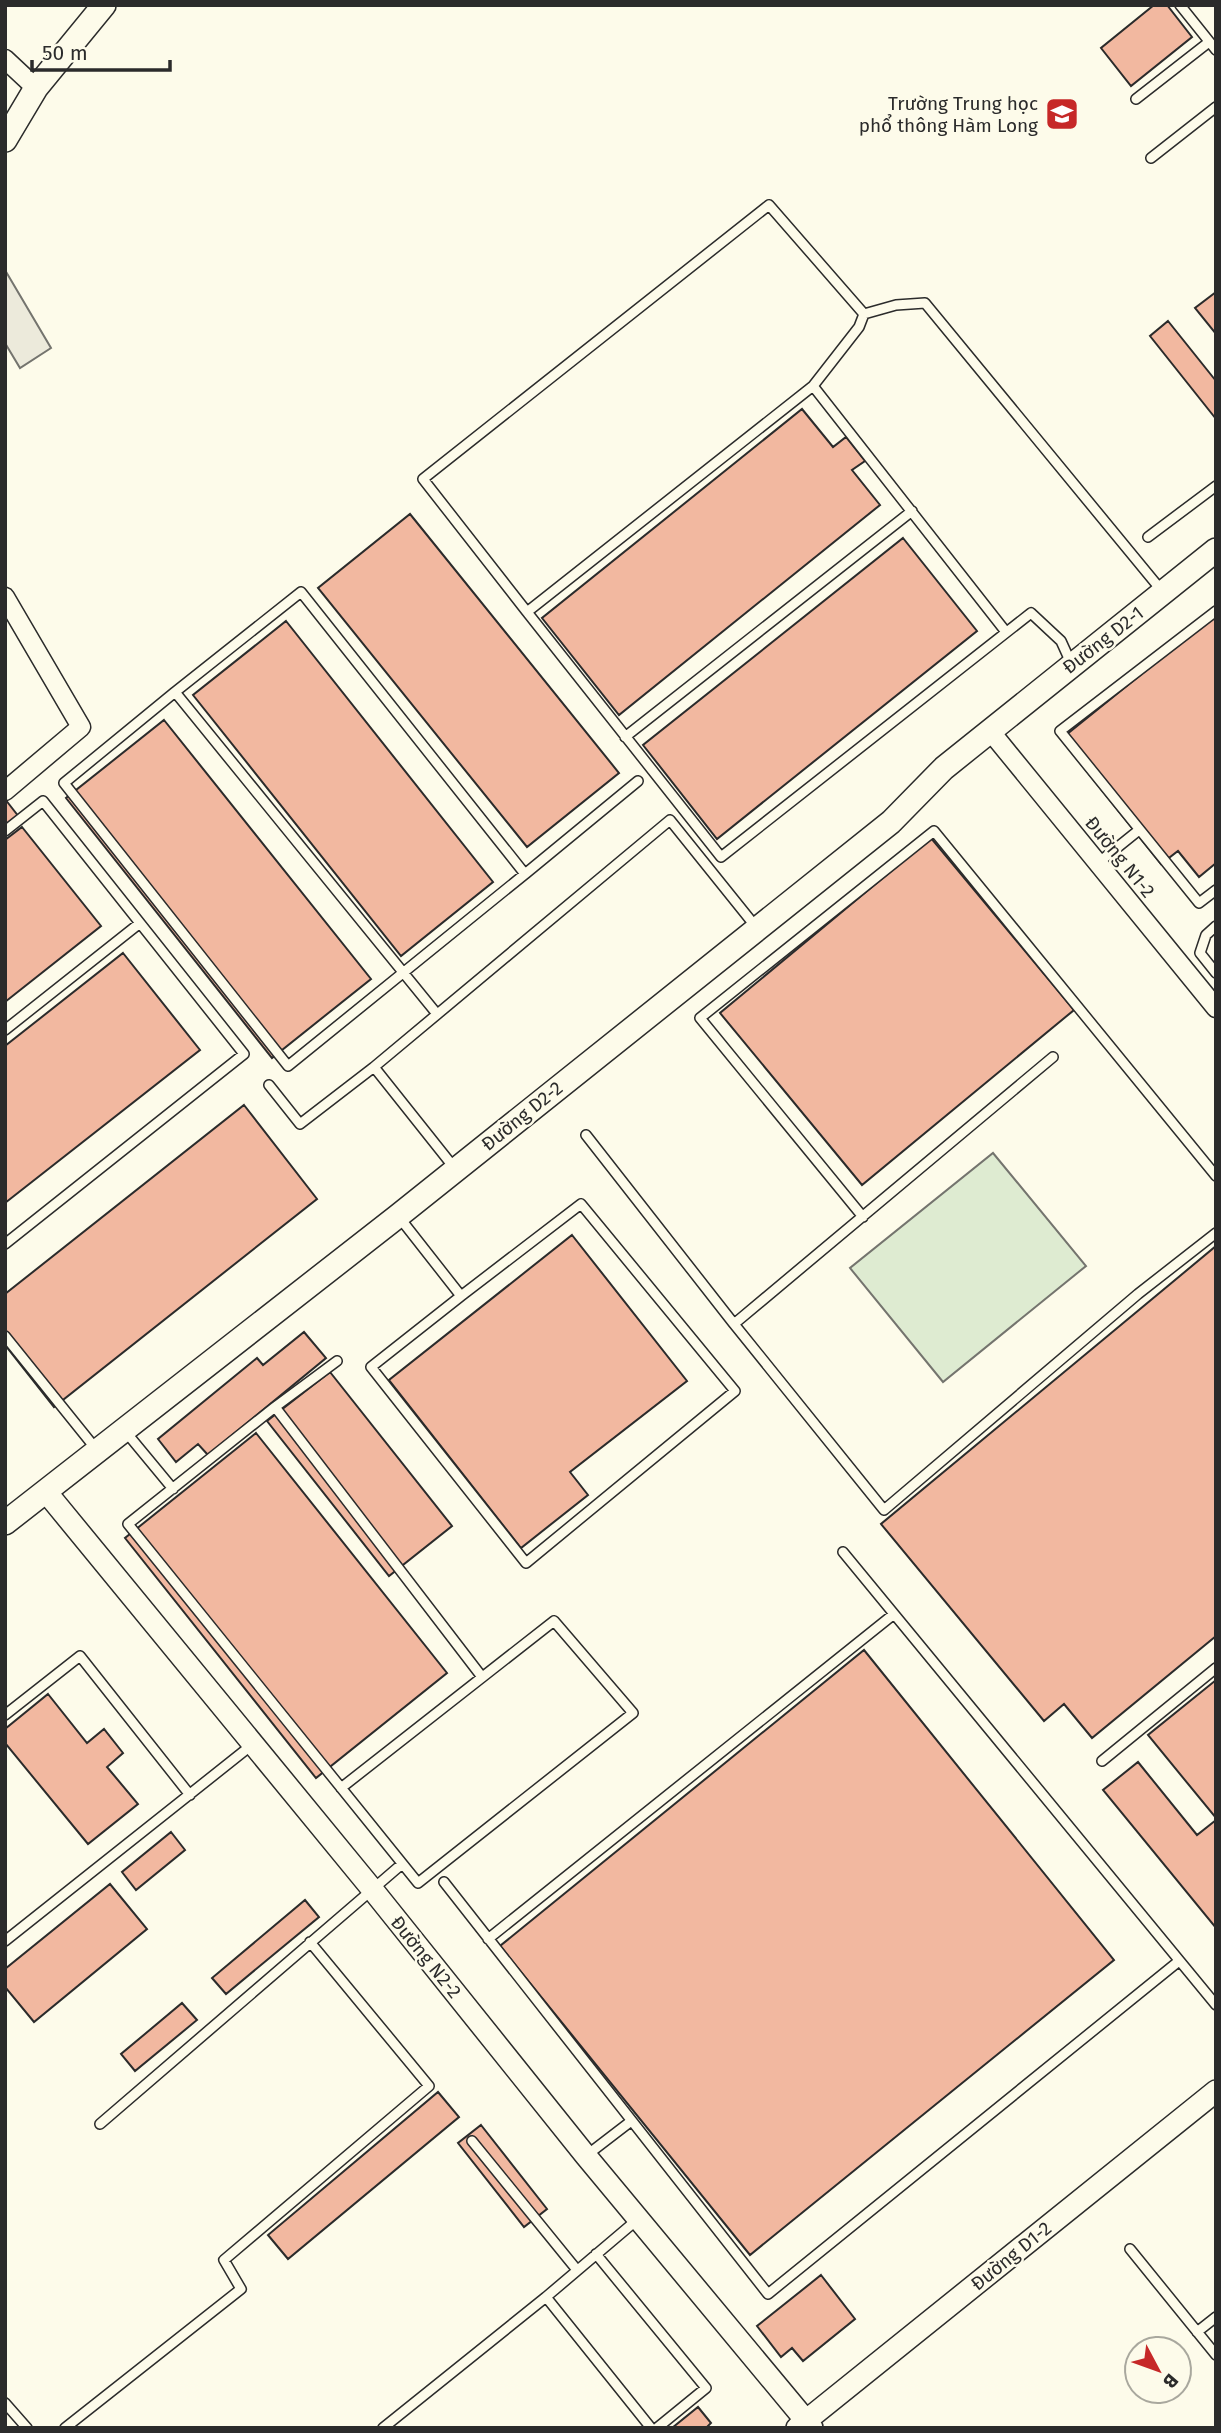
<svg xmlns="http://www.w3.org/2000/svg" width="1221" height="2433" font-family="'Fira Sans',sans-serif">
	<rect width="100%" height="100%" fill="#fdfbea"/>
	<path fill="#deebd1" stroke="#74746e" stroke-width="2" d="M993,1153L1086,1266L943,1382L850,1268Z"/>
	<path fill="#eceadb" stroke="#74746e" stroke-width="2" d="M5,270L51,348L20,368L5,343Z"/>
	<path fill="#f2b8a0" stroke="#2b2b2b" stroke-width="2" d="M1154,5H1167L1192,37L1131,86L1101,48Z
		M1216,292V334L1195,308Z
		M1168,321L1216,381V419L1150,336Z
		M802,409L833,447L846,437L865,461L852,470L880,505L619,715L542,618Z
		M410,514L619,773L527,847L318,588Z
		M903,538L977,631L717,839L643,745Z
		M1216,614V863L1199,877L1178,851L1161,864L1061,739Z
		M286,621L493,882L401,956L193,695Z
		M164,720L371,979L272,1058L66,798Z
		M5,799L19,817L5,827Z
		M22,827L101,926L5,1002V840Z
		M931,838L1074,1010L862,1185L720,1013Z
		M123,953L200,1050L5,1203V1046Z
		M244,1105L317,1199L54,1407L5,1345V1294Z
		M572,1235L687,1381L570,1472L588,1495L521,1548L389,1380Z
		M1216,1246V1636L1092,1738L1064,1704L1044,1721L881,1524Z
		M304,1332L326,1358L208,1455L198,1444L176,1462L158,1439L257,1358L263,1365Z
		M330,1372L452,1526L389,1576L267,1421Z
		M256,1433L447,1673L316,1778L125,1538Z
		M864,1650L1114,1960L750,2255L500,1946Z
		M1216,1680V1818L1148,1735Z
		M48,1694L87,1743L104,1729L123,1753L107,1767L138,1804L88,1844L5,1743V1729Z
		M1138,1762L1197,1835L1216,1820V1928L1103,1790Z
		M171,1832L185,1850L136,1890L122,1872Z
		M110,1884L147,1929L34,2022L5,1987V1969Z
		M305,1900L319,1917L226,1994L212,1978Z
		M182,2003L197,2020L135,2071L121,2054Z
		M438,2092L459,2117L288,2259L268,2235Z
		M481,2125L547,2209L524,2227L458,2143Z
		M821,2275L855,2319L803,2361L792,2348L781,2357L757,2326Z
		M698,2407L711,2423L706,2428H672Z"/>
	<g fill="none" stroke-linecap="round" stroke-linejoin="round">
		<defs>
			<path id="service" d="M1180,5L1216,50
				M1136,99L1209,42
				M1151,158L1216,107
				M864,314L896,305L925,303L1162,591
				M1148,537L1216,486
				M1216,611L1060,731L1199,903L1216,890
				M527,612L423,479L769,205L864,314L859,327L813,386
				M1006,632L813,386L527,612L721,857L1031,613L1061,641L1071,663
				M175,692L64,783L288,1066L525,874
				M625,737L912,511
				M5,831L43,801L244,1054L5,1244
				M1098,863L1139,830
				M1216,926L1206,935L1200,953L1216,973
				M437,1014L175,692L301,592L525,874L638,781
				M5,1030L140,923
				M1053,1057L734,1324L884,1510L1138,1294L1216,1233
				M269,1085L300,1124L374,1067
				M586,1135L734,1324
				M456,1170L374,1067L670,820L756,927
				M399,1217L461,1296L371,1367L526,1563L735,1391L581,1204L461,1296
				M863,1217L700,1018L934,831L1216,1176
				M5,1336L96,1449
				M337,1361L275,1407L128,1524L418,1883L633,1713L554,1621L341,1788
				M275,1407L482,1677
				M125,1431L173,1489
				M843,1552L1216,2005
				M5,1715L80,1656L190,1795
				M1102,1761L1216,1668
				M444,1882L768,2294L1179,1961
				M488,1939L894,1614
				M5,1941L253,1744
				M100,2124L402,1864
				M472,2141L577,2270
				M587,2155L630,2122
				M638,2219L546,2297L651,2428
				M1130,2249L1216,2355
				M596,2254L706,2388L657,2428
				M1197,2332L1216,2317
				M5,2403L27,2428
				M65,2428L241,2289L224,2260L429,2086L310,1942
				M383,2428L546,2297"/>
			<path id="minor" d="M5,59L36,88
				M5,597L81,727L5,791
				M991,732L1216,1008"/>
			<path id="tertiary" d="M47,1493L372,1889L586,2156L812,2428
				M797,2428L1216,2091"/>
			<path id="secondary" d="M5,140L36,88L104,5
				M5,1523L398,1216L891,822L944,768L1216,550"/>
		</defs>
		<use href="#service" stroke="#2b2b2b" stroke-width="12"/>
		<use href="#minor" stroke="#2b2b2b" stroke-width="21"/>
		<use href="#tertiary" stroke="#2b2b2b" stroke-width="24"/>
		<use href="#secondary" stroke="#2b2b2b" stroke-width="26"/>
		<use href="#service" stroke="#fdfbea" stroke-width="9"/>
		<use href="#minor" stroke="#fdfbea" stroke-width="18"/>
		<use href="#tertiary" stroke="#fdfbea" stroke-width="21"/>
		<use href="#secondary" stroke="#fdfbea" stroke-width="23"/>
	</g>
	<defs>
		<symbol id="school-square" viewBox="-11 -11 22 22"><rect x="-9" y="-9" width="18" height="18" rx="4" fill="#c62828" stroke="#fdfbea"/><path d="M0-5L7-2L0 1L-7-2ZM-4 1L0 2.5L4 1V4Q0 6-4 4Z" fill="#fff"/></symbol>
	</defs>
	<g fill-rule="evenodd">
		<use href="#school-square" x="1043" y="95" width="38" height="38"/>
	</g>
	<g text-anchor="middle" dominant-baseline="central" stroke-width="5" stroke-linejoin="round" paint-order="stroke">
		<g font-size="19" fill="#2b2b2b" stroke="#fdfbea" text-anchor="end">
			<text x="1038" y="103">Trường Trung học<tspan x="1038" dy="22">phổ thông Hàm Long</tspan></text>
		</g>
		<g font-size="19" fill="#2b2b2b" stroke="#fdfbea">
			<text transform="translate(1103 640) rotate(-38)">Đường D2-1</text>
			<text transform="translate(1120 857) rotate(51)">Đường N1-2</text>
			<text transform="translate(522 1116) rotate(-39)">Đường D2-2</text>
			<text transform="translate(426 1957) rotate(51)">Đường N2-2</text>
			<text transform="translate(1011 2256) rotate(-39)">Đường D1-2</text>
		</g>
	</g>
	<rect width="1221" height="2433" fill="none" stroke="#2b2b2b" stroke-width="14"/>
	<g transform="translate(1158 2370) rotate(131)"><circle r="33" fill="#fdfbea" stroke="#a9a89e" stroke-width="2"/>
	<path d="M0-5L12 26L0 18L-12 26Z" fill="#c62828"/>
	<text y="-10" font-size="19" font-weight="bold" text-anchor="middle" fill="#2b2b2b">B</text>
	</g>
	<path d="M32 60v10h138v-10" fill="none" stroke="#2b2b2b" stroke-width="3.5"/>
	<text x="42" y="60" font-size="21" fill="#2b2b2b" stroke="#fdfbea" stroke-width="5" paint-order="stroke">50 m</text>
</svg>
